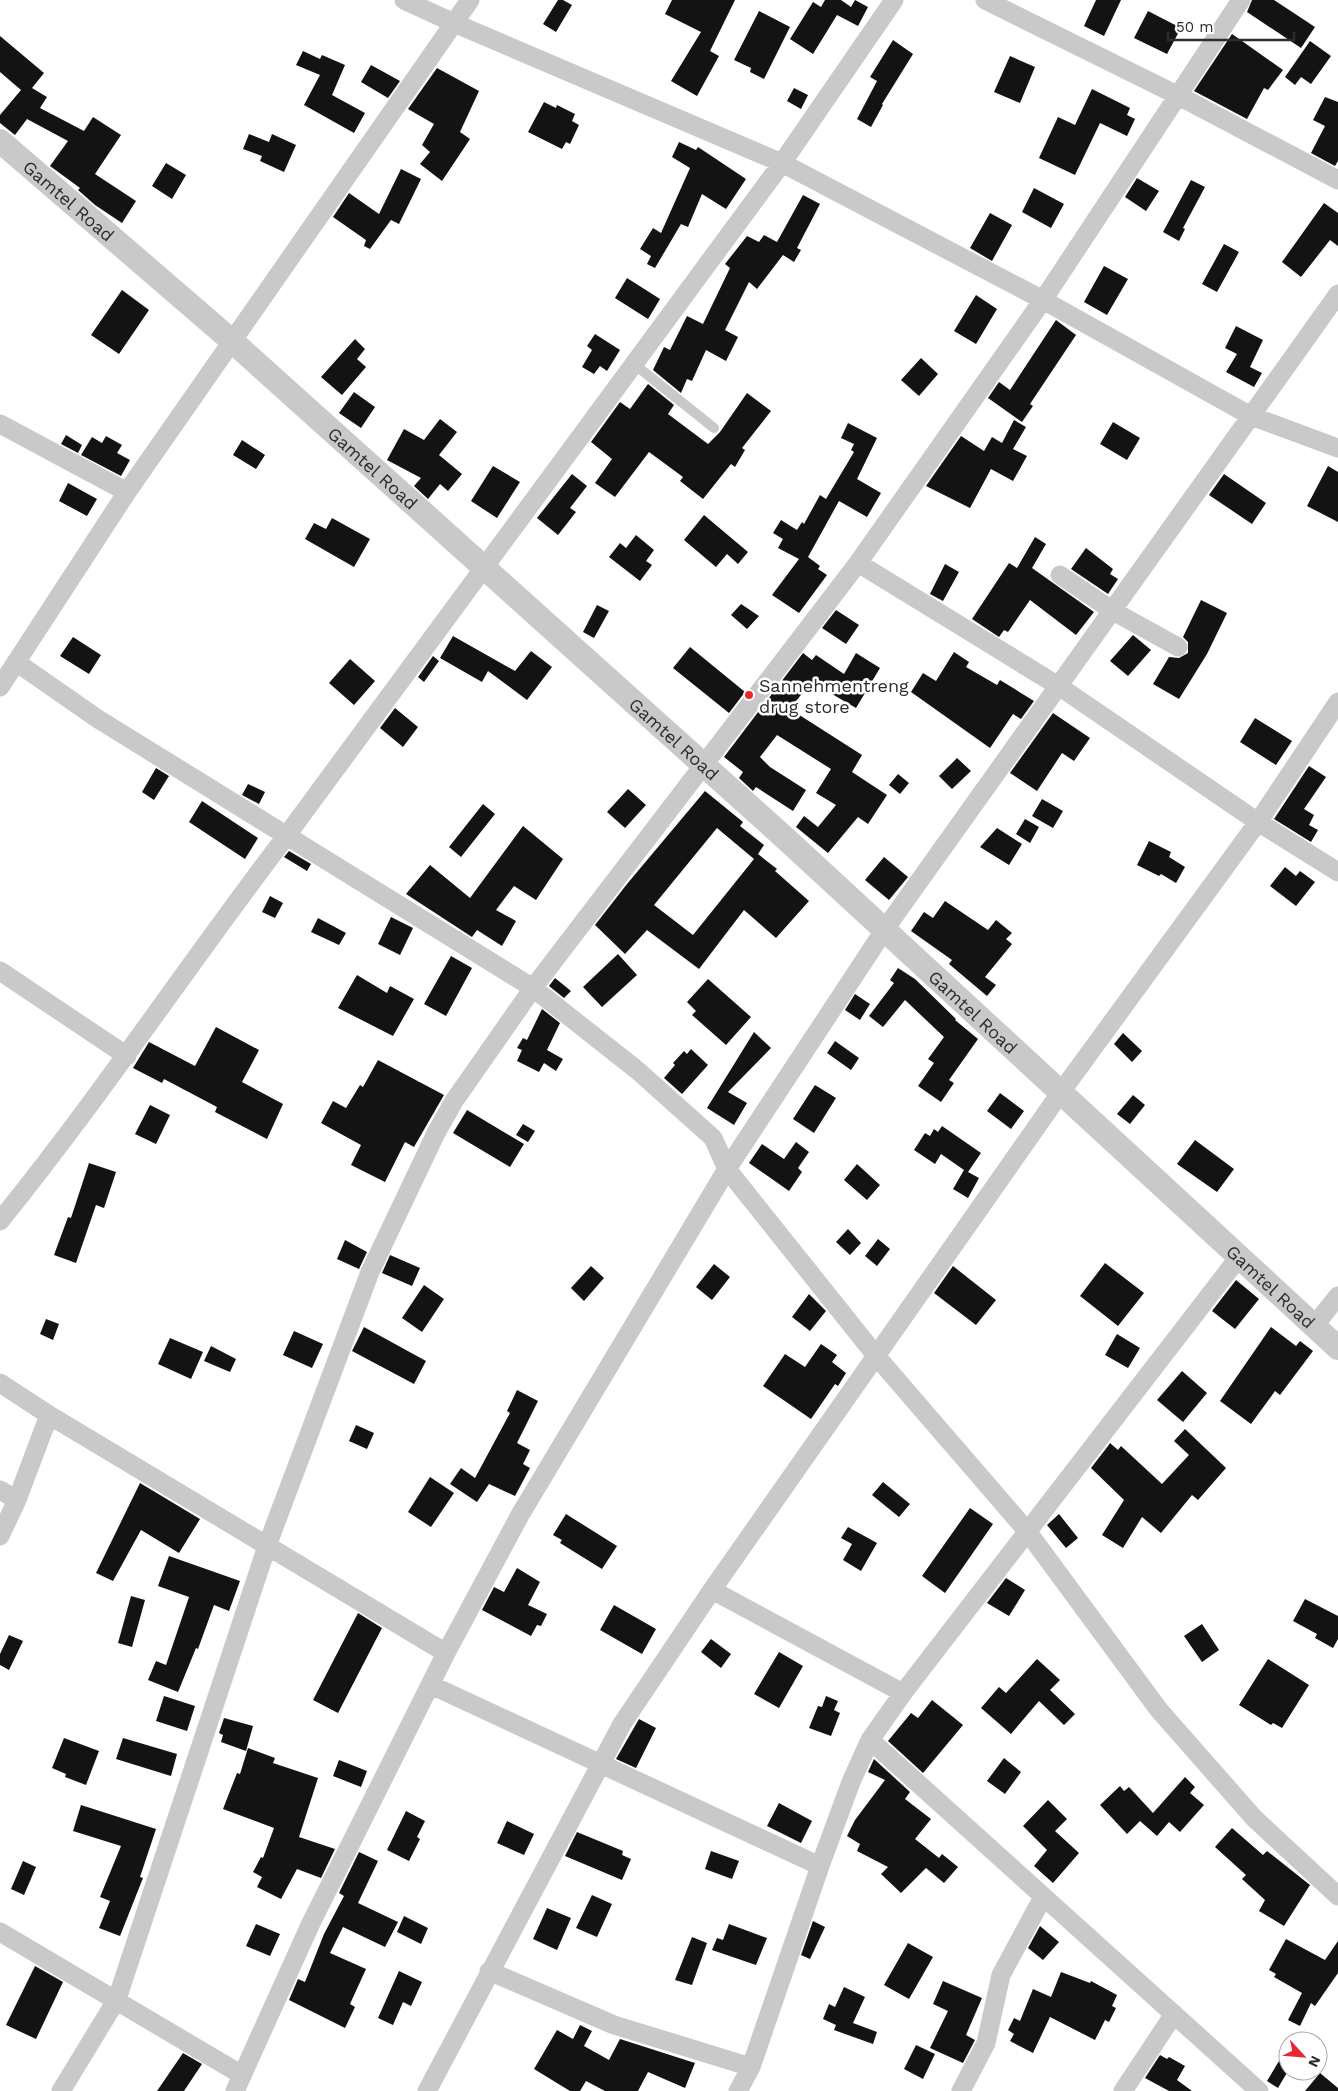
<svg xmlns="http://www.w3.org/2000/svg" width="1338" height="2091" font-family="'Work Sans',sans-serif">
	<rect width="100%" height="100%" fill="#fff"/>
	<path fill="#131313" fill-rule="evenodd" d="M558,0H563L572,5L556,32L543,24Z
		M672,0H735L710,51L719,56L697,96L671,81L701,32L665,14Z
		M825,0H841L851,7L855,0L868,7L858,26L837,15L813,54L790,39L813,2L821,7Z
		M1096,0H1121L1104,36L1084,26Z
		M1252,0H1274L1315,27L1301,48L1247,12Z
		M759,11L790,27L764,79L750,72L751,68L734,60Z
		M1148,11L1181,28L1167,54L1134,38Z
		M1232,34L1283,70L1268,90L1264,88L1247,119L1194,91Z
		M0,36L44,73L32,88L47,97L40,108L84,131L93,117L121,135L95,174L136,201L122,223L95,205L78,190L80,188L50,166L68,141L27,119L15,135L0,123V115L21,90L0,72Z
		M893,40L913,54L882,104L883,105L871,127L857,119L877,81L870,77Z
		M1310,41L1331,56L1311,84L1301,77L1295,85L1285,77Z
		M303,51L320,59L322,55L345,65L332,95L365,113L354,133L304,105L320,75L296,65Z
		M1010,56L1035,67L1020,103L994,92Z
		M371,65L400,81L388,98L361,82Z
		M437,68L479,91L460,132L470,139L442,181L420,164L430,152L422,145L434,124L408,109Z
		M794,88L808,95L801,109L787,101Z
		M1092,89L1130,108L1127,115L1135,119L1127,136L1100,123L1075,175L1039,158L1058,117L1075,125Z
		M1325,97L1338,102V161L1335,166L1311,153L1325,126L1313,120Z
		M544,102L556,108L557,105L575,114L572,121L579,125L570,144L566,142L562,149L528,132Z
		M249,134L269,142L272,134L296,145L284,172L260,161L262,156L243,149Z
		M679,142L696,150L698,147L746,179L726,209L702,194L688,227L681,224L655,268L647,264L651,256L640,249L653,228L661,233L690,168L672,157Z
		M166,163L186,175L172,199L152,186Z
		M401,169L421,179L399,224L391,220L370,249L364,246L366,240L333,217L349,193L379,214Z
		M1137,178L1159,191L1146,211L1125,197Z
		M1191,180L1205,187L1183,228L1185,229L1179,241L1163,232Z
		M1034,188L1064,204L1051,228L1022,212Z
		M803,195L820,204L797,248L801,250L794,262L783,255L757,289L749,282L725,330L738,337L726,361L706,350L692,381L687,379L681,393L653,370L664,347L670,350L687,316L703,324L730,268L725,264L747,236L759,242L764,235L777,242Z
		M1324,203L1338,213V246L1330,240L1301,277L1282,262Z
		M990,213L1012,225L992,261L970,248Z
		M1224,244L1239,252L1217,292L1202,284Z
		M1104,266L1128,279L1107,315L1084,302Z
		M627,278L660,299L648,319L615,298Z
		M122,290L149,310L119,354L91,335Z
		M976,295L997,309L976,344L954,331Z
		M1056,320L1076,335L1030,404L1033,406L1022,422L988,398L999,382L1010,390Z
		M1236,326L1263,340L1250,367L1262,373L1254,387L1226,372L1237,354L1225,348Z
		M595,334L620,350L607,371L600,366L594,374L582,367L592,350L587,346Z
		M355,339L365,349L357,359L366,367L342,395L321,377Z
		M921,358L938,374L919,396L901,380Z
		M648,384L674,405L668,414L708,444L720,432L747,393L771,411L742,448L745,450L735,467L731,464L703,499L680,481L683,477L649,452L615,497L595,483L612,459L591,442L620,402L630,409Z
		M354,392L375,407L361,428L339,413Z
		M440,419L457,432L439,455L462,474L448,491L440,484L428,499L414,486L421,478L387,460L404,429L424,440Z
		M1014,420L1026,427L1013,449L1027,456L1013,481L991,469L970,508L926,486L961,436L984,451L992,437L1002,443Z
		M1113,422L1140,438L1127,460L1100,444Z
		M848,423L877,438L857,479L881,493L867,517L839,501L808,557L820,566L818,569L827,575L799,613L772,595L799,559L778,548L783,539L773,533L781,520L797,530L802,522L804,524L820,495L826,499L854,452L851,450L854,444L841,438Z
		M66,435L82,445L78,453L61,444Z
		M106,436L122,445L117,453L130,460L121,476L81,455L92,437L102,443Z
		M242,440L265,455L256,469L233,455Z
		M493,466L520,482L497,518L471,501Z
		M1328,466L1338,472V522L1307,506Z
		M572,474L587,486L570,508L576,512L558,535L537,518Z
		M1224,474L1266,503L1252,524L1209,495Z
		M68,483L97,499L87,516L59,501Z
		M704,515L748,552L738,564L727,554L716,567L684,540Z
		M332,518L370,539L354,567L305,539L314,523L326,529Z
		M636,535L654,550L646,561L652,565L640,581L609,557L620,543L626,548Z
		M1035,537L1046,544L1032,568L1094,612L1076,635L1030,600L1008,632L1004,630L999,637L972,619L1009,563L1017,568Z
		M1086,548L1113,569L1110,574L1118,579L1108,594L1071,569Z
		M945,564L959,572L943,601L930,594Z
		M1201,600L1227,613L1207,654L1179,699L1153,684L1169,657L1179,658L1188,653V642L1183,637Z
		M741,604L759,616L747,629L731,615Z
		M597,605L609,611L594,638L583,632Z
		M836,610L859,625L846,644L822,628Z
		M1133,635L1151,650L1128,676L1110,661Z
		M453,636L515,671L531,651L552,667L527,700L488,671L482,682L440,658Z
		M73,637L101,655L89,674L60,656Z
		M690,647L745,692L729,713L673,668Z
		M954,652L969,662L966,667L997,685L1000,680L1034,701L1021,719L1013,714L990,748L911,692L923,673L936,681Z
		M803,653L812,660L816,655L844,674L856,653L880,668L856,708L820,687L816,693L807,687L790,709L862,755L852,772L887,795L868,824L858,817L828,853L796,827L804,816L818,827L836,805L816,793L831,769L777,735L760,757L770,767L806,790L793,811L756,787L753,791L739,778L743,772L724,757Z
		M433,656L439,661L424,682L418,677Z
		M350,659L375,681L354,705L329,683Z
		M395,708L418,727L403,747L380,728Z
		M1053,713L1090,738L1074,761L1062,753L1037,791L1010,773Z
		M1255,718L1292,741L1276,765L1240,742Z
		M957,758L971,771L952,789L939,776Z
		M1309,766L1326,777L1304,809L1314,815L1309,825L1318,830L1311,842L1274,819Z
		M156,768L169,776L154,800L142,792Z
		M898,774L909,783L900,794L889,785Z
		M248,784L265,792L259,804L242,795Z
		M628,789L646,805L625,828L607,812Z
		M705,791L743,822L740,826L764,845L758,854L777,869L775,871L809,901L776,938L744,910L699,969L647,930L625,954L595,925L627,884ZM717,828L754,859L693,935L654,905Z
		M1042,799L1063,811L1053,828L1032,816Z
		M202,801L258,838L245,859L189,822Z
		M483,804L495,814L461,857L449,847Z
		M1025,819L1039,827L1030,843L1016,834Z
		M523,826L563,859L536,900L514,886L496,910L516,921L502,946L477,930L472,937L406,894L430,865L470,898Z
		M997,828L1022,844L1009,865L980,847Z
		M1149,841L1171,852L1169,857L1185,867L1176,883L1161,874L1159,876L1137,865Z
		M289,851L311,864L307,871L284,857Z
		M884,857L908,877L889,900L865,880Z
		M1285,867L1296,876L1300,871L1315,882L1296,906L1270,886Z
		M270,896L283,903L275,918L262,912Z
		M945,901L988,930L996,920L1012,933L1006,939L1012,944L985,977L996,985L987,996L949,964L952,960L911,931L924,912L933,918Z
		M391,917L413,928L400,955L378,944Z
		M318,918L346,933L339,945L311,932Z
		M618,954L637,975L602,1007L583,987Z
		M451,956L472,968L446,1016L424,1004Z
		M898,968L915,979L956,1019L955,1020L978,1039L949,1080L954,1083L941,1102L918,1086L934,1063L928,1059L944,1037L905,1000L883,1027L869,1016L894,983L890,980Z
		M357,975L387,993L390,986L414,999L393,1036L338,1008Z
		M555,978L571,991L564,998L549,986Z
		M708,979L751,1017L726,1045L692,1015L696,1011L687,1002Z
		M855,994L870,1004L860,1020L845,1010Z
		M542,1009L560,1023L547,1050L563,1059L556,1071L544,1063L539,1072L517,1061L522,1050L517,1048L523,1038L527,1040Z
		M216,1027L259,1050L242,1082L283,1104L267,1139L215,1112L217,1107L164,1079L162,1083L133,1068L149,1042L195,1066Z
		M754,1032L771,1048L728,1092L747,1103L734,1125L707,1108Z
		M1123,1033L1142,1051L1132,1062L1114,1044Z
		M835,1041L859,1058L851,1070L827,1053Z
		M691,1049L708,1065L682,1094L664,1078L675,1065L673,1063L684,1051L687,1054Z
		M378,1060L444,1095L414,1147L405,1142L385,1182L351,1165L361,1145L321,1123L333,1101L346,1108L360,1085L363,1087Z
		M815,1085L836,1098L814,1133L793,1119Z
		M1000,1093L1024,1111L1011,1129L987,1111Z
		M1133,1095L1145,1105L1130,1124L1117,1114Z
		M150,1105L170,1115L156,1144L135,1134Z
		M467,1110L524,1144L510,1167L453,1133Z
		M523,1124L535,1131L528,1142L516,1135Z
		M942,1126L981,1153L968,1172L979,1178L968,1198L953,1189L964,1170L941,1154L935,1164L914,1150L925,1133L930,1136L934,1129L938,1132Z
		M1195,1140L1234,1169L1217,1192L1177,1164Z
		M796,1142L809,1152L798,1168L802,1172L789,1191L749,1163L762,1144L784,1159Z
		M89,1163L116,1172L104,1208L96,1205L76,1263L54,1255L68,1217L71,1218Z
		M857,1164L880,1185L867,1200L844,1180Z
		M848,1229L861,1243L850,1255L836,1242Z
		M878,1239L890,1249L877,1266L865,1256Z
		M345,1240L367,1252L359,1269L337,1259Z
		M390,1255L420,1268L412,1286L382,1273Z
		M1105,1263L1144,1293L1118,1326L1080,1296Z
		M714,1264L730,1277L712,1300L696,1287Z
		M591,1266L604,1278L584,1301L571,1288Z
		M953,1266L996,1300L976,1325L934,1293Z
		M1236,1280L1259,1299L1235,1329L1212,1311Z
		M424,1285L444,1299L422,1332L402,1318Z
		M809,1294L826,1311L810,1331L792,1317Z
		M46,1319L59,1324L53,1340L40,1334Z
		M364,1327L426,1361L414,1384L352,1351Z
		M1271,1327L1296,1346L1300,1341L1313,1351L1280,1395L1275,1391L1251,1424L1220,1401Z
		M294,1331L323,1344L312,1368L283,1355Z
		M1117,1334L1140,1348L1128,1368L1105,1355Z
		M170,1338L203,1352L191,1379L158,1364Z
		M821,1344L837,1355L832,1362L846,1373L838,1386L835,1384L811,1419L763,1386L785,1354L805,1367Z
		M211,1346L236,1359L230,1372L204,1361Z
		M1182,1371L1207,1393L1183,1422L1157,1400Z
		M517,1390L538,1401L517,1443L530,1450L523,1464L530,1468L515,1496L489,1484L477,1502L450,1484L461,1468L475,1478L510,1413L507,1411Z
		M356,1425L374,1433L367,1449L349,1441Z
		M1185,1429L1226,1468L1198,1500L1192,1495L1161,1533L1142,1517L1123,1548L1102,1535L1124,1500L1091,1468L1108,1446L1110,1443L1118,1450L1121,1446L1162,1484L1189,1455L1174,1441Z
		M430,1477L454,1493L431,1527L408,1512Z
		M883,1482L910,1504L899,1517L872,1495Z
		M140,1483L200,1519L179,1553L141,1530L113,1581L96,1573Z
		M970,1508L993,1524L945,1593L922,1576Z
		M566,1514L617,1546L602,1569L560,1543L562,1540L553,1535Z
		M1059,1514L1078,1538L1066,1548L1047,1525Z
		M848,1527L877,1543L861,1571L843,1560L852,1544L841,1538Z
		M169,1556L240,1581L229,1611L214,1605L198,1649L196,1648L178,1692L148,1680L156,1661L166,1665L189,1597L158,1586Z
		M517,1568L540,1582L528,1605L547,1614L541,1626L537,1625L531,1636L482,1610L494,1587L504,1592Z
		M1006,1578L1025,1590L1009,1616L987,1603Z
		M131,1596L145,1600L132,1647L118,1643Z
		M1305,1599L1338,1616V1639L1333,1648L1315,1638L1317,1634L1293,1621Z
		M614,1605L656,1629L642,1654L600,1630Z
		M358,1613L382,1628L338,1713L313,1700Z
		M1202,1624L1219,1650L1202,1662L1184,1636Z
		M9,1635L23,1641L9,1670L0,1665V1654Z
		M711,1639L731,1654L721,1668L701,1652Z
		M779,1652L803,1666L779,1708L754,1694Z
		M1037,1659L1060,1680L1050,1690L1075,1714L1064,1725L1039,1701L1011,1734L981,1708L999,1687L1006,1693Z
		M1268,1659L1309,1685L1282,1728L1273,1723L1271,1725L1239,1705Z
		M164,1696L195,1706L187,1731L156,1721Z
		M826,1696L838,1701L834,1710L840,1713L831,1736L809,1728L818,1706L822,1707Z
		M932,1700L963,1725L923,1773L888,1741L911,1713L918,1718Z
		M224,1718L253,1726L246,1751L221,1742L223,1735L219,1733Z
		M639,1719L656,1728L636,1768L616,1759Z
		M64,1738L99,1751L86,1785L65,1777L66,1774L52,1768Z
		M123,1738L177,1754L171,1776L116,1759Z
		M248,1748L275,1758L273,1763L318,1778L299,1837L335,1849L321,1878L297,1869L281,1899L257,1887L262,1877L253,1872L261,1857L263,1858L274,1828L223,1809L237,1773L240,1774Z
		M1004,1758L1021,1772L1005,1794L987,1781Z
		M874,1759L910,1792L905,1799L931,1819L915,1839L939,1858L942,1854L958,1867L944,1883L926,1868L901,1893L881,1874L888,1867L857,1851L860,1844L847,1836L855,1820L885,1780L868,1772Z
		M339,1760L367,1771L361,1787L333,1776Z
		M1185,1777L1195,1787L1190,1793L1204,1805L1180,1832L1169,1822L1157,1836L1140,1821L1127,1834L1100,1805L1120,1786L1124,1791L1129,1787L1153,1813Z
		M1048,1800L1067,1819L1055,1831L1079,1853L1053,1883L1034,1866L1047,1850L1023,1826Z
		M779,1803L812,1821L801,1843L767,1826Z
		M81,1805L156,1829L140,1877L143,1878L120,1936L99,1928L110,1901L100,1897L121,1846L73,1831Z
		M406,1811L425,1821L417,1837L420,1839L409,1861L387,1850Z
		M507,1821L534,1834L524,1855L497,1843Z
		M1232,1828L1263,1855L1267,1851L1310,1885L1284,1926L1259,1911L1265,1900L1242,1879L1246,1875L1215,1847Z
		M577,1832L623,1851L622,1855L631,1859L622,1880L565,1856Z
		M711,1851L739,1861L732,1879L705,1869Z
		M359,1852L378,1861L358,1903L398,1922L385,1947L343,1927L330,1953L366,1969L350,2004L355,2007L345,2028L289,2000L298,1979L305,1982L324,1934L344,1896L339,1893Z
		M23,1861L36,1867L24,1895L11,1889Z
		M592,1895L612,1904L597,1937L576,1928Z
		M547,1908L571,1918L557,1950L533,1939Z
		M404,1916L428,1928L421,1944L397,1932Z
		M813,1921L825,1927L810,1959L801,1955Z
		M256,1924L280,1934L270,1956L246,1946Z
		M729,1924L767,1938L756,1965L712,1950L717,1938L723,1940Z
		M1040,1926L1059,1942L1043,1960L1028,1948Z
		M692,1937L707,1943L692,1985L675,1980Z
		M1286,1939L1325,1960L1338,1941V1973L1315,2006L1311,2003L1300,2026L1288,2020L1302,1993L1274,1977L1276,1974L1269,1970Z
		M908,1943L933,1957L909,1999L884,1985Z
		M35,1966L63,1982L36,2039L6,2025Z
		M399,1971L422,1982L411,2006L403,2002L393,2025L378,2018Z
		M1061,1972L1090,1983L1091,1981L1117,1995L1112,2006L1116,2008L1109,2022L1105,2020L1095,2040L1050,2017L1033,2053L1010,2041L1014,2034L1008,2030L1014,2018L1020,2021L1033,1989L1051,1997Z
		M943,1981L982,1998L966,2035L975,2040L963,2063L930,2048L948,2011L933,2004Z
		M844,1987L865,1997L853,2023L877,2032L873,2044L834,2030L836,2025L823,2019L829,2004L835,2007Z
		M580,2025L592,2031L584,2046L609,2060L620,2039L695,2063L685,2088L648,2072L638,2091H605L586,2081L580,2091H570L534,2069L557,2030L573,2039Z
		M916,2045L935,2054L923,2079L904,2069Z
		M1288,2046V2071L1278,2088L1267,2081Z
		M183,2053L202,2064L184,2091H157Z
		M1160,2055L1167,2059L1169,2057L1185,2066L1177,2080L1192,2091H1169L1145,2078Z
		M1320,2073L1338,2088V2091H1305Z"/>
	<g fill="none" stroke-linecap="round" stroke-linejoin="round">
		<path stroke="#c9c9c9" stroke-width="10" d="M634,364L714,428"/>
		<path stroke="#c9c9c9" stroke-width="19" d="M404,0L454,23L782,163L1043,300L1251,416L1338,448
			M985,0L1177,95L1338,180
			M0,424L127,492
			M858,563L1060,687L1258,822L1338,872
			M1060,575L1113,611L1178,647
			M16,662L98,719L533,988L637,1070L713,1138L727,1169L877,1357L1027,1531L1159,1710L1254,1818L1338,1896
			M0,687L127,492L470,0
			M0,971L127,1056
			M0,1221C101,1096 190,962 287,835L782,163L894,0
			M1314,1326L1338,1296
			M0,1383L49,1415L446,1653
			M0,1490L17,1500
			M0,1536L17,1500L49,1415
			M712,1590L903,1693
			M431,1685L820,1866
			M870,1740L1259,2091
			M0,1932L242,2075
			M489,1971L614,2025L751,2067
			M61,2091L117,1999L267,1546L370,1272L436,1133L454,1101L533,988L858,563L1043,300L1241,0
			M235,2091L311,1923L446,1653L520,1515L727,1169L885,929L1338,294
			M427,2091L622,1724L712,1590L1061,1092L1258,822L1338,702
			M738,2091L751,2067L820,1866L851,1782L870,1740L903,1693L1239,1257
			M961,2091L986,2043L1001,1975L1043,1897
			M1123,2091L1174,2014"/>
		<path stroke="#c9c9c9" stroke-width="24" id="s1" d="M0,141L232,341L786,839L1338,1348"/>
	</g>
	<circle fill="#e92831" stroke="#fff" stroke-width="2" cx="749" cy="695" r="5"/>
	<g text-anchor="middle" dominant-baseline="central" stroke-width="5" stroke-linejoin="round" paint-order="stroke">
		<g font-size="18" fill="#2c2c2c" stroke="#fff">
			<text stroke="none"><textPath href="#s1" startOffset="91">Gamtel Road</textPath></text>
			<text stroke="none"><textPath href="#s1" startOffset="496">Gamtel Road</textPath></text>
			<text stroke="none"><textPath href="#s1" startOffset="901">Gamtel Road</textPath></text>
			<text stroke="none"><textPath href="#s1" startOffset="1306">Gamtel Road</textPath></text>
			<text stroke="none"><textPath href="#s1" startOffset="1711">Gamtel Road</textPath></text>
		</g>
		<g font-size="18" fill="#2c2c2c" stroke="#fff" text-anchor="start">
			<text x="759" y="685">Sannehmentreng<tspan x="759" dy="21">drug store</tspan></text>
		</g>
	</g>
	<g transform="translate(1303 2056) rotate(116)"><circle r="24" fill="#ffffff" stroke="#ababab"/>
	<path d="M0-4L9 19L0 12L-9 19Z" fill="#e92831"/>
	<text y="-8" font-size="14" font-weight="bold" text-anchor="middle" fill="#2c2c2c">N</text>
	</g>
	<path d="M1168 32v8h126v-8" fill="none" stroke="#2c2c2c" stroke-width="2.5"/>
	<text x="1176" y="32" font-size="15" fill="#2c2c2c" stroke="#ffffff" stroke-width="4" paint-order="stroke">50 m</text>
</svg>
